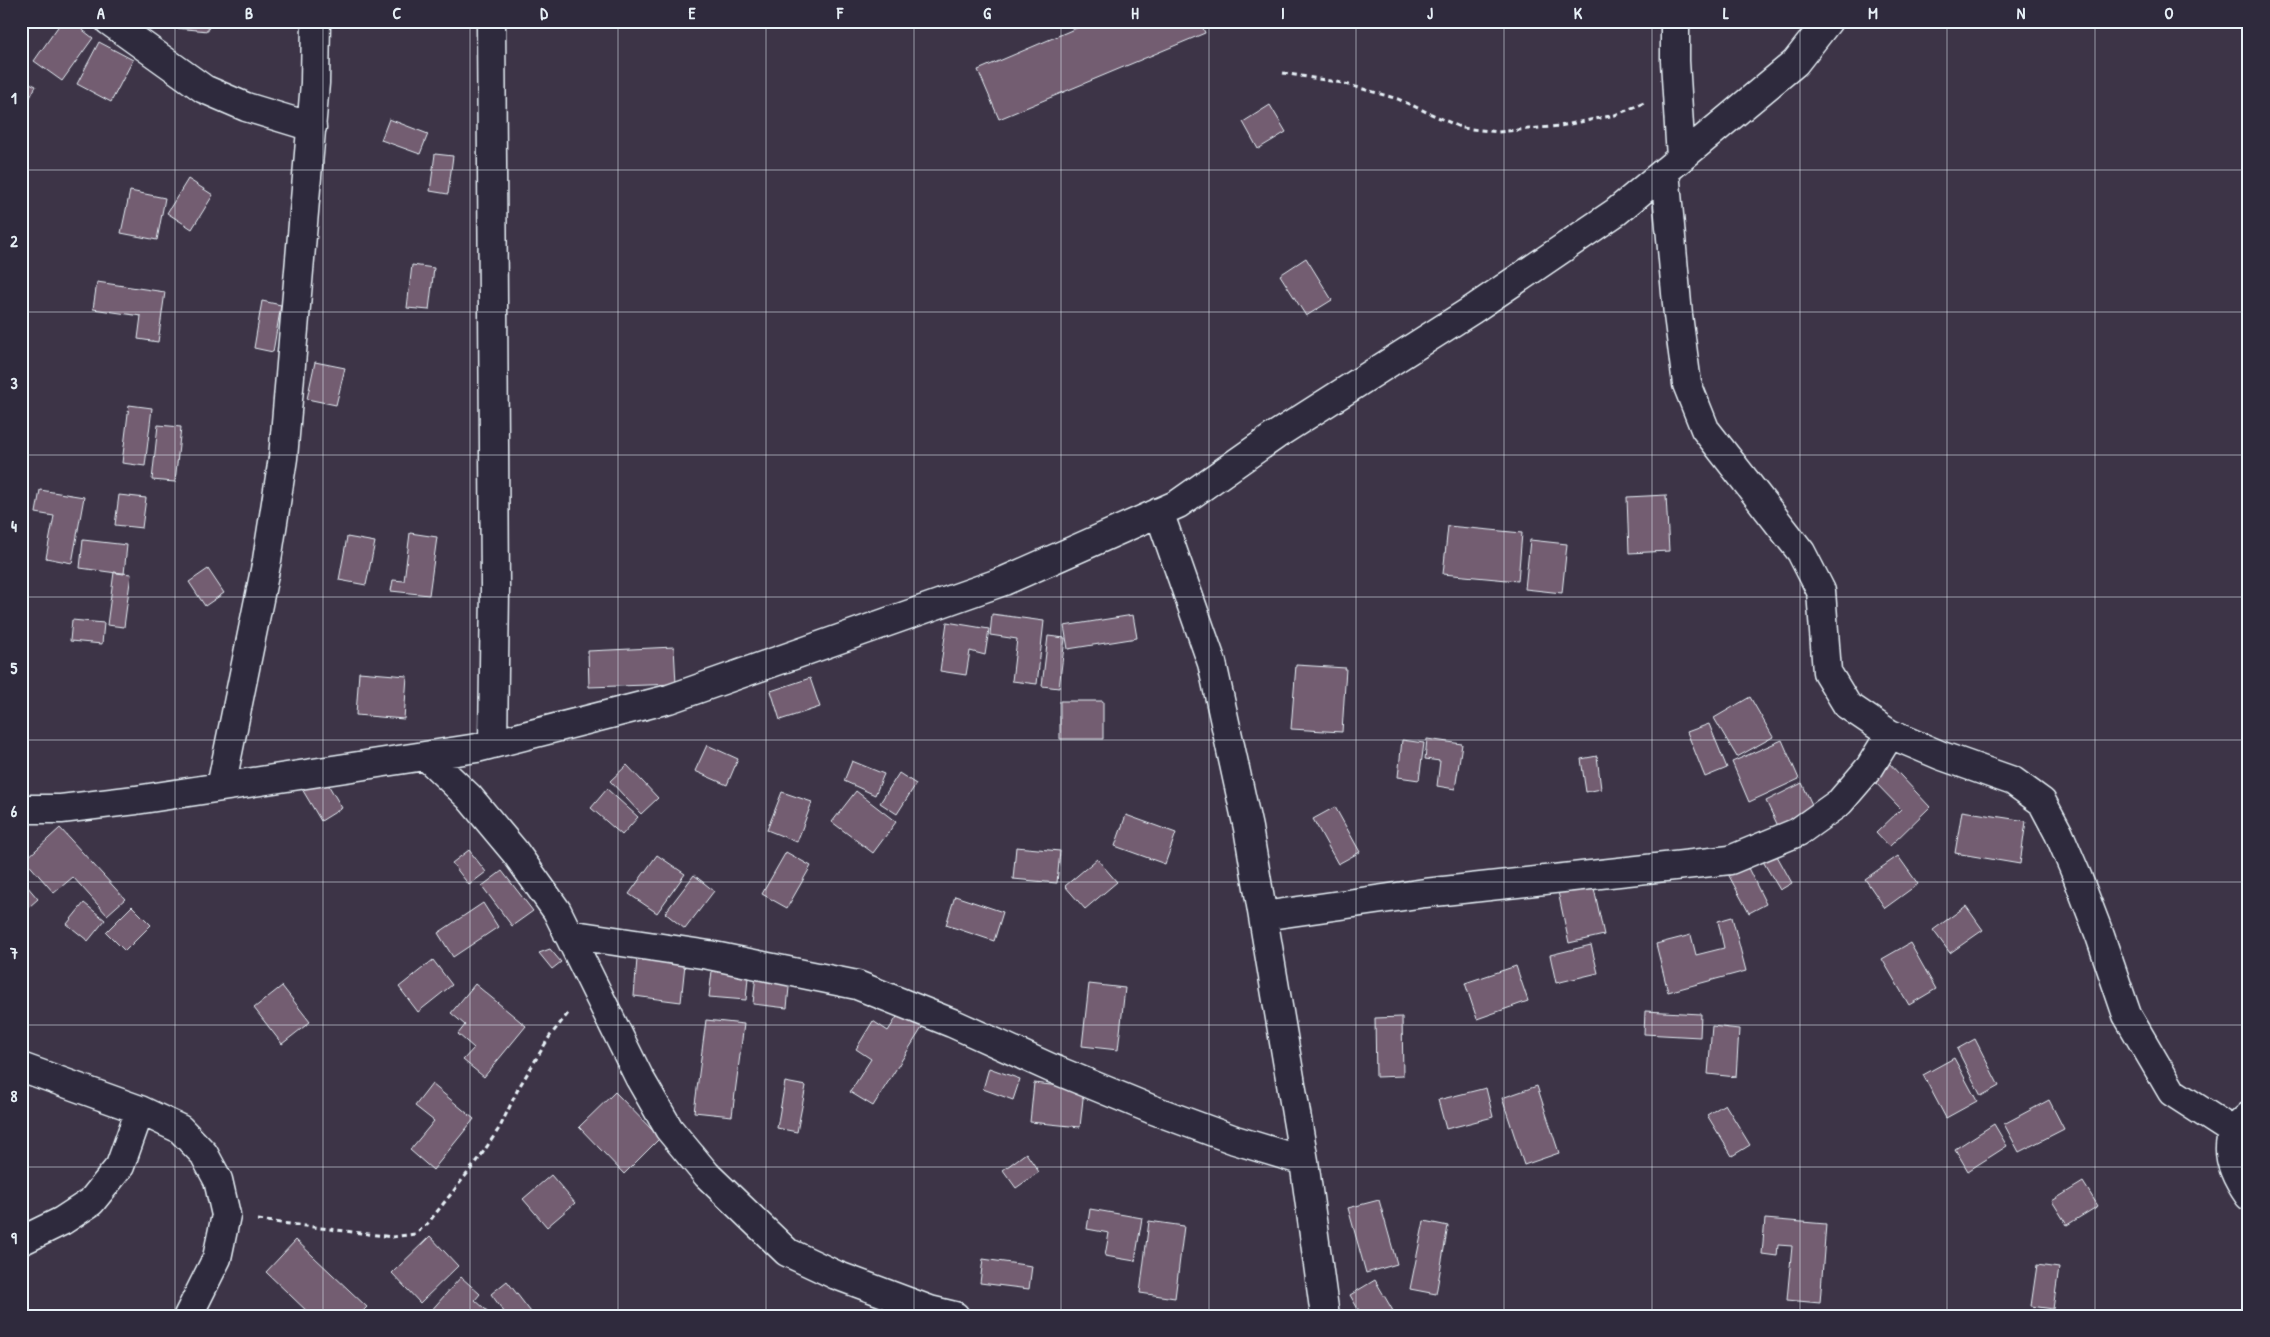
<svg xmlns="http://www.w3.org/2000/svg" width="2270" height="1337" font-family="'Patrick Hand',sans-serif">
	<rect width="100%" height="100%" fill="#3d3447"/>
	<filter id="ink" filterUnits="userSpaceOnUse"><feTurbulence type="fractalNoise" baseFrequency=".02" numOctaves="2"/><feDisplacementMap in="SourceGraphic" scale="10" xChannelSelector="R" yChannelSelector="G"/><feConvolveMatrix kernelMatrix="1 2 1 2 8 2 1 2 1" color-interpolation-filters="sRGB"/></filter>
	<g filter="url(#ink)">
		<path fill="#735d71" stroke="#e8f1f8" d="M62,21H71L93,38L62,81L34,61Z
			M165,21H209L208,31L165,27Z
			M1093,21H1200L1205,33L999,119L978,70Z
			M99,42L133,60L111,102L77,84Z
			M21,79L36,86L25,107L21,105Z
			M1270,105L1286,132L1258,149L1243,122Z
			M389,119L428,134L420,154L381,140Z
			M435,154L453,156L448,194L430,191Z
			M188,179L213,195L192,229L167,213Z
			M130,191L165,198L157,240L121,233Z
			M1306,258L1332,300L1306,316L1280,275Z
			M412,265L434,268L429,310L407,308Z
			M97,282L165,292L158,342L138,339L141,316L93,309Z
			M262,301L281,305L273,352L254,348Z
			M21,307L28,308L23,343H21Z
			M315,362L345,368L336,405L307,399Z
			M129,405L152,408L145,466L122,463Z
			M158,425L181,427L175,482L152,480Z
			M40,490L84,497L72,563L46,558L54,516L36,513Z
			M119,495L146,498L142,528L115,525Z
			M1666,495L1669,551L1629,553L1627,497Z
			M1448,526L1522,533L1518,581L1443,574Z
			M410,533L437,537L429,595L391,591L393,580L404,581Z
			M347,537L375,542L366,585L339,580Z
			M83,540L127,545L124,574L80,568Z
			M1530,540L1567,544L1562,593L1525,589Z
			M208,569L224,593L205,606L189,582Z
			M114,572L131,574L124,627L107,625Z
			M992,614L1044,621L1037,684L1012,681L1017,639L990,635Z
			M1133,615L1137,638L1068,649L1064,626Z
			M72,620L104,623L102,644L70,641Z
			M947,622L989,629L985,655L970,651L966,675L940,671Z
			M1048,636L1065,638L1059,688L1042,686Z
			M674,647L676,684L589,687L588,651Z
			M1296,665L1346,668L1342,732L1291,729Z
			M359,672L407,676L404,719L356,715Z
			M810,678L820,707L780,720L771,691Z
			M1750,697L1773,737L1737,757L1714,718Z
			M1060,701H1103V739H1060Z
			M1709,724L1727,768L1705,777L1687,732Z
			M1427,739L1462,744L1455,789L1437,786L1440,761L1425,759Z
			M1402,740L1424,743L1419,780L1398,777Z
			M1782,740L1799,779L1749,802L1732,762Z
			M707,745L738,759L727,785L695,771Z
			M1597,756L1601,789L1586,792L1581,759Z
			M852,761L884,774L875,795L844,781Z
			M1887,761L1930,807L1889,847L1876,833L1901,809L1870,777Z
			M627,765L658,798L641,814L610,781Z
			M899,773L916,784L897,814L880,803Z
			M323,776L342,808L321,821L302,789Z
			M1802,783L1814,809L1778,826L1766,801Z
			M607,789L638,817L622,835L591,808Z
			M856,791L896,822L873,853L832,822Z
			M782,792L812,802L797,842L767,830Z
			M1335,807L1360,852L1338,864L1313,819Z
			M1962,811L2026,821L2020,864L1955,853Z
			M1126,815L1176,833L1165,864L1115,846Z
			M60,828L125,899L107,915L73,877L54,893L25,860Z
			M1771,845L1792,883L1780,890L1758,853Z
			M1016,847L1060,851L1057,883L1013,879Z
			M469,850L486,872L469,885L452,863Z
			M786,852L811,866L787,908L762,894Z
			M657,855L685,874L657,913L629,894Z
			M1898,856L1918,884L1885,908L1865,879Z
			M1097,859L1117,882L1085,909L1065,886Z
			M1746,864L1766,904L1749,913L1728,874Z
			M502,871L533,911L512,926L482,886Z
			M694,875L714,891L685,929L665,913Z
			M21,879L38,899L21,914Z
			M1592,879L1604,935L1569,943L1557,887Z
			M955,896L1003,912L994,941L946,925Z
			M84,903L105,920L88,941L67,924Z
			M483,903L498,927L453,957L438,933Z
			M132,906L151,925L125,951L106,932Z
			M1966,906L1983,930L1950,953L1933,930Z
			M1732,917L1746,971L1668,992L1656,944L1691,935L1696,955L1724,948L1718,921Z
			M1910,943L1936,989L1909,1005L1882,959Z
			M1591,945L1598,973L1556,983L1550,955Z
			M550,949L561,962L552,969L539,953Z
			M637,959L685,964L681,1002L634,996Z
			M433,960L452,985L418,1012L399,987Z
			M713,962L749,966L746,1000L709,997Z
			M1516,966L1528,1001L1477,1019L1465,983Z
			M756,974L790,977L787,1008L753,1004Z
			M475,984L526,1026L484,1077L463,1060L474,1048L458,1034L465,1025L451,1013Z
			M1089,984L1125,988L1118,1050L1082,1046Z
			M282,986L310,1022L282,1044L254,1008Z
			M902,1009L925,1023L873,1106L850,1092L871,1059L856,1049L873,1021L888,1031Z
			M1645,1011L1701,1014L1700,1037L1644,1034Z
			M1402,1017L1403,1076L1376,1077L1375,1018Z
			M706,1020L744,1024L732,1116L694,1112Z
			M1712,1026L1739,1029L1736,1077L1708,1074Z
			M1975,1039L1999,1086L1981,1096L1957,1049Z
			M1954,1058L1977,1101L1946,1118L1923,1075Z
			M989,1068L1020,1079L1013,1100L983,1089Z
			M785,1082L806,1086L797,1132L777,1128Z
			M1034,1083L1084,1089L1080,1127L1030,1122Z
			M432,1084L474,1119L433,1170L410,1150L434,1121L415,1106Z
			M1537,1086L1559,1153L1524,1165L1502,1098Z
			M1486,1088L1493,1117L1446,1129L1438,1100Z
			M615,1092L660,1138L624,1174L579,1127Z
			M2049,1100L2064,1129L2019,1152L2004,1124Z
			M1725,1104L1750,1145L1732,1156L1707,1115Z
			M1994,1124L2007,1146L1968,1171L1955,1149Z
			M1026,1153L1039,1172L1016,1188L1003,1170Z
			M551,1175L575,1203L547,1227L523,1199Z
			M2083,1182L2098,1206L2067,1225L2052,1201Z
			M1379,1200L1397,1264L1366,1273L1348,1208Z
			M1090,1209L1142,1218L1135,1261L1105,1256L1109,1233L1087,1229Z
			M1765,1219L1826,1224L1820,1303L1787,1300L1792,1246L1778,1245L1777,1256L1762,1254Z
			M1149,1221L1184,1226L1175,1298L1140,1293Z
			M1424,1221L1448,1226L1436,1294L1410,1289Z
			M430,1236L458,1266L420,1303L392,1273Z
			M296,1240L367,1307L358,1316H312L266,1272Z
			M983,1259L1032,1266L1029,1289L980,1283Z
			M2037,1265L2059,1268L2053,1309L2031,1306Z
			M461,1277L480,1294L475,1300L493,1316H432L429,1313Z
			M1375,1280L1396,1316H1362L1350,1295Z
			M507,1281L534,1316H507L491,1294Z"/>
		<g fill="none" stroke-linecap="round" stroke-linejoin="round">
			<defs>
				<path id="minor" d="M109,21L204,89L246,107L312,127
					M491,21L495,588L493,744
					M1675,21V61L1681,158
					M1665,171L1678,315L1687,384L1705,429L1801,552L1821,591L1827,672L1847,705L1890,734L1942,756L2013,781L2042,802L2059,834L2077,876L2100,936L2127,1015L2172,1092L2234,1132
					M1159,512L1212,663L1248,828L1304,1161L1325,1316
					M426,756L469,797L515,852L557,911L639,1077L669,1129L707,1175L787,1252L836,1275L930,1310L955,1316
					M221,787L267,560L283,458L315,83L316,21
					M21,809H61L136,800L477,748L669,699L1004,581L1178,504L1276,435L1472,310L1616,212L1795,63L1828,21
					M1263,916L1425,893L1730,860L1798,832L1840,802L1870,767L1890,734
					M568,934L709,955L857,985L952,1023L1051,1068L1151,1109L1235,1140L1304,1161
					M21,1067L140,1110L180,1129L204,1154L218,1180L226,1215L217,1258L188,1316
					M2249,1116C2244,1121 2236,1127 2233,1133C2224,1155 2236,1178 2249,1196
					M21,1241L62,1221L91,1202L120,1166L140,1110"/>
			</defs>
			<use href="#minor" stroke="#e8f1f8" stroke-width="31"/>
			<path stroke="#e8f1f8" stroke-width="3" stroke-dasharray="5 4" stroke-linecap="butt" d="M1283,73L1342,83L1398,99L1462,128L1498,132L1560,126L1615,115L1644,103
				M258,1220L392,1237L415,1234L428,1223L478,1160L500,1127L518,1089L550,1036L570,1011"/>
			<use href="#minor" stroke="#2f2a3d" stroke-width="28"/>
		</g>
	</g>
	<path fill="none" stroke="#e8f1f8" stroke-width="1" stroke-opacity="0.55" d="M175,21V1316M323,21V1316M470,21V1316M618,21V1316M766,21V1316M914,21V1316M1061,21V1316M1209,21V1316M1356,21V1316M1504,21V1316M1652,21V1316M1800,21V1316M1947,21V1316M2095,21V1316M21,170H2249M21,312H2249M21,455H2249M21,597H2249M21,740H2249M21,882H2249M21,1025H2249M21,1167H2249"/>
	<rect width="2270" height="1337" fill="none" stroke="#2f2a3d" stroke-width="55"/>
	<rect x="28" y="28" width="2214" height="1282" fill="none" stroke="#e8f1f8" stroke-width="2"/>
	<g font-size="16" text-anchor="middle" font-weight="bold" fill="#e8f1f8">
		<text x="101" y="19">A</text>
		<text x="249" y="19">B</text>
		<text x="397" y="19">C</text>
		<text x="544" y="19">D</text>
		<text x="692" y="19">E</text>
		<text x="840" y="19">F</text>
		<text x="987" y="19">G</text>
		<text x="1135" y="19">H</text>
		<text x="1283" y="19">I</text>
		<text x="1430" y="19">J</text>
		<text x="1578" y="19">K</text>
		<text x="1726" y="19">L</text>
		<text x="1873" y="19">M</text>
		<text x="2021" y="19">N</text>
		<text x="2169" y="19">O</text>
		<text x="14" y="104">1</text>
		<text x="14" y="247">2</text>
		<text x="14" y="389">3</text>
		<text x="14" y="532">4</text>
		<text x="14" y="674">5</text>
		<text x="14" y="817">6</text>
		<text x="14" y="959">7</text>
		<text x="14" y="1102">8</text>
		<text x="14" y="1244">9</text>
	</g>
</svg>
